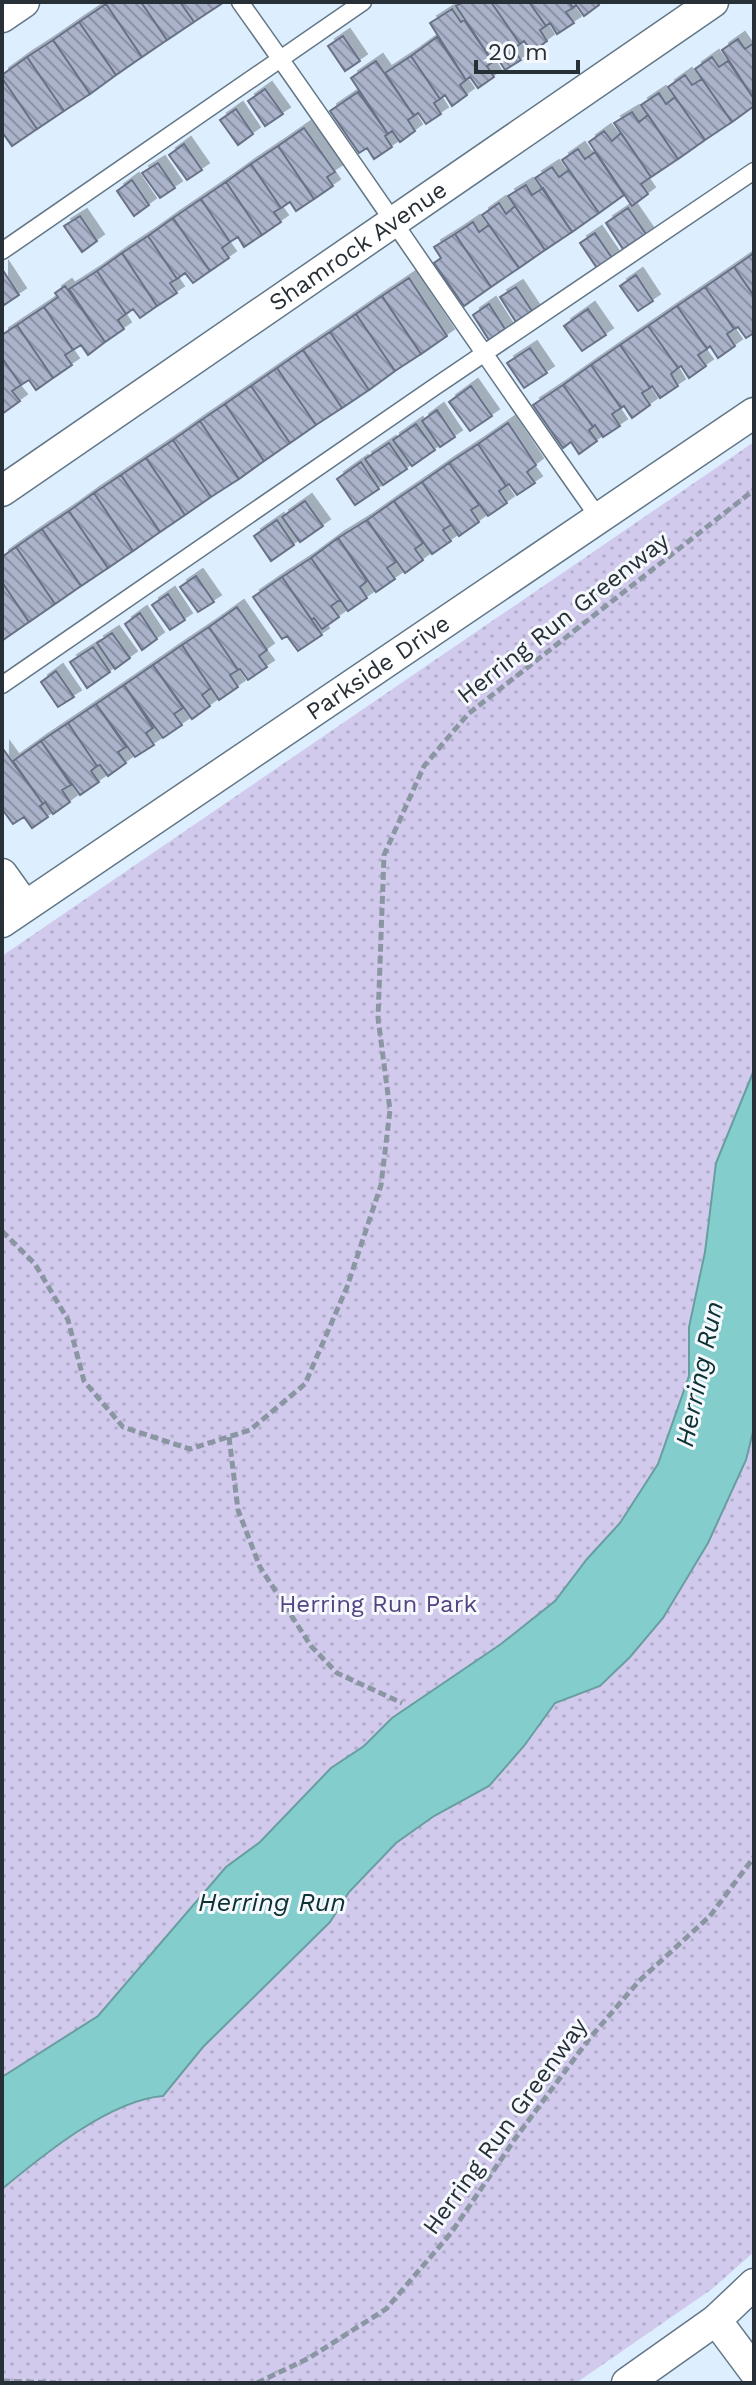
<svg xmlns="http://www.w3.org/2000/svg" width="756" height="2385" font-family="'Work Sans',sans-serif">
	<defs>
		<pattern id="park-dots" width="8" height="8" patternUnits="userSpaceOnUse" patternTransform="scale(2)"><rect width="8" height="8" fill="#d1caec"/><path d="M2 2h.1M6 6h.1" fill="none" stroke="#b3aecb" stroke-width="1.8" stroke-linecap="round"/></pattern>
		<pattern id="building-back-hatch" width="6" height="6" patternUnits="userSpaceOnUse" patternTransform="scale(2)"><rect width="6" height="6" fill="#abb3cb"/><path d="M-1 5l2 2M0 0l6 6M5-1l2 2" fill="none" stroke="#8b92a6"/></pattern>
		<filter id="shadow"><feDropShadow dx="7" dy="-7" stdDeviation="0" flood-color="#0004"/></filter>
	</defs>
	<rect width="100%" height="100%" fill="#ddeefe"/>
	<path fill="url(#park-dots)" d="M754,442V2252L712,2289L576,2383H2V956Z"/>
	<path fill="#84cdcd" stroke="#689ea0" stroke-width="2" d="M754,1070V1428L746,1460L708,1543L663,1618L630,1657L600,1686L555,1703L524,1746L489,1786L434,1816L396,1843L349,1892L330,1922L203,2047L163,2096C110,2100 43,2155 2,2189V2077L98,2016L226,1867L260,1842L331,1768L364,1746L392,1718L501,1644L555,1601L587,1559L620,1523L658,1464L689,1376V1327L705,1252L716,1163Z"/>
	<path fill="url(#building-back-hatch)" stroke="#697187" stroke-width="2" filter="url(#shadow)" d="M109,2H141L167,40L142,57L106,4Z
		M141,2H180L194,22L167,40Z
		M180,2H219L221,4L194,22Z
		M463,2H491L520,44L513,49L521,60L505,70L498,59L493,62L456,6Z
		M491,2H529L546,26L540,30L547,41L532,52L524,41L520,44Z
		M529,2H569L573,8L566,12L574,23L557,34L550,23L546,26Z
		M569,2H597L599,5L584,16L576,5L573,8Z
		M106,4L142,57L116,75L79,22Z
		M452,9L461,22L464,20L493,62L487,66L494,77L478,88L470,77L466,80L430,23Z
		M79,22L116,75L90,94L53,40Z
		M343,36L360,61L345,71L328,46Z
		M437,37L466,80L460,85L467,95L452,106L445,95L440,99L411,56Z
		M738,39L745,49L754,43V99L722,50Z
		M53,40L90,94L64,111L27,57Z
		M411,56L440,99L434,103L441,114L426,124L418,113L414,116L385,73Z
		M27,57L64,111L37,129L2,78V75Z
		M712,57L719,67L728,61L754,99V106L732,122L695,69Z
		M376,61L414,116L408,120L415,131L400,142L392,131L388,134L351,78Z
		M685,75L692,85L702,79L732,122L705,140L668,87Z
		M2,78L37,129L12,146L2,132Z
		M265,89L283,114L265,126L248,101Z
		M358,92L388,134L385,136L392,147L374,159L367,148L359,153L330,111Z
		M659,93L666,104L675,97L705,140L678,159L641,105Z
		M236,109L253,134L238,145L220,120Z
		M632,112L639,122L648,115L678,159L651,177L614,123Z
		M304,128L335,172L327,177L333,186L314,199L278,146Z
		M604,131L612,141L621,133L651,177L641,184L648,194L632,206L589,142Z
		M184,144L202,170L187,180L169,155Z
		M278,146L314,199L296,211L290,202L281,208L251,164Z
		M578,149L585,159L595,152L624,195L599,213L562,160Z
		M158,163L175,188L160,198L142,173Z
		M251,164L281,208L274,212L281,222L262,235L226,182Z
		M552,167L559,177L569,170L599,213L572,232L535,178Z
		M132,180L149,205L134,216L117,191Z
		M226,182L262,235L244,247L238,237L230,242L201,199Z
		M526,185L532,195L543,188L572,232L545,250L508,196Z
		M201,199L230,242L222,248L229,258L210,271L173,218Z
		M499,203L506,214L515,206L545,250L519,268L482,215Z
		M628,208L646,234L623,249L606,223Z
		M80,216L97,241L82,252L64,226Z
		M173,218L210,271L193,283L185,273L177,279L148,236Z
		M473,222L479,232L489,225L519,268L491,287L455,234Z
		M595,233L612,258L597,268L580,243Z
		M455,234L491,287L464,306L434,263L441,258L434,247Z
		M148,236L177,279L170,283L177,293L157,306L122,253Z
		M122,253L157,306L140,318L133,309L126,314L97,271Z
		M754,253V296L734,267Z
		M734,267L754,296V333L746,338L738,327L734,329L705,287Z
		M2,269L19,295L4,305L2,302Z
		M97,271L126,314L118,320L124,329L105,342L69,289Z
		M636,275L653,301L638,311L620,286Z
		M409,278L447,336L421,354L382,296Z
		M65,286L105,342L88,355L81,345L73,350L44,307L58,297L55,293Z
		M516,287L532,311L516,322L500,297Z
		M705,287L734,329L727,334L735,346L718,358L710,346L707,349L677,306Z
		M382,296L421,354L395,371L356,314Z
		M489,304L505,329L489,340L473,315Z
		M677,306L707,349L698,355L706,366L689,378L681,366L678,368L648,326Z
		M44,307L73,350L65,355L72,365L53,378L17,325Z
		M588,309L606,335L582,351L564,326Z
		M356,314L395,371L369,390L330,332Z
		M17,325L53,378L36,390L29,380L21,385L2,358V335Z
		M648,326L678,368L671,374L678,386L660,398L652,386L650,388L620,345Z
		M330,332L369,390L342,408L303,350Z
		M620,345L650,388L642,393L650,405L632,418L624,406L621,408L591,365Z
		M530,348L547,373L524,388L507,363Z
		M303,350L342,408L316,425L277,368Z
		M2,358L21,385L12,391L20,401L2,414Z
		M591,365L621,408L612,414L620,426L603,437L595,425L593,427L563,385Z
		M277,368L316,425L290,443L251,386Z
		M563,385L593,427L589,430L597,441L579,454L571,442L563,448L533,405Z
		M251,386L290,443L264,461L225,404Z
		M471,386L492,416L470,431L449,402Z
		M225,404L264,461L239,479L200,421Z
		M437,410L455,437L440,447L422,421Z
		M200,421L239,479L211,497L173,440Z
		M508,423L536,465L527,472L535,483L517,495L509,484L506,486L478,444Z
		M416,424L435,450L412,466L393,440Z
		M173,440L211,497L185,515L146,458Z
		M389,443L407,469L383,485L365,459Z
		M478,444L506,486L499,491L507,503L488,516L449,463Z
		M146,458L185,515L160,532L121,475Z
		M361,462L379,489L355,505L337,479Z
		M449,463L479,505L471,510L479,522L459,536L422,482Z
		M121,475L160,532L133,551L94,493Z
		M422,482L451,525L443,530L451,541L432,554L394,501Z
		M94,493L133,551L108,568L69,511Z
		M305,501L323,526L300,542L282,517Z
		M394,501L423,543L415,549L423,560L405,573L367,520Z
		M69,511L108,568L81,586L42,529Z
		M277,520L294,545L271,561L254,536Z
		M367,520L396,562L387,568L395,579L376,592L338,538Z
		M42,529L81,586L55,604L16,547Z
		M338,538L367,581L360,587L367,598L348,611L311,558Z
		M16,547L55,604L29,622L2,582V557Z
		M311,558L340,600L331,606L339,617L322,629L314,618L312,620L282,577Z
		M196,576L214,602L198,612L180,587Z
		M282,577L322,635L298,651L287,636L282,639L253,597Z
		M2,582L29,622L3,640L2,638Z
		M168,594L185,620L170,630L152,605Z
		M237,607L267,650L259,656L267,667L248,680L240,669L238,670L209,627Z
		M140,613L157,639L142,650L125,624Z
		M209,627L238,670L230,675L238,687L219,700L182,645Z
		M112,633L130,658L115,669L97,643Z
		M182,645L211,688L202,695L210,706L192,719L153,665Z
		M93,647L110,672L87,688L70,662Z
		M153,665L183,708L174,714L182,725L163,738L124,685Z
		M56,671L74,697L58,707L41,682Z
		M124,685L153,728L146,733L154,745L135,757L96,704Z
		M96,704L126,747L118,752L126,763L108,776L100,765L97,766L68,723Z
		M68,723L97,766L91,771L99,782L80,795L41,741Z
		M41,741L71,785L62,790L70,802L53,814L45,802L43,804L13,761Z
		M3,749L43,804L40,806L48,817L32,828L24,817L13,824L2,809Z"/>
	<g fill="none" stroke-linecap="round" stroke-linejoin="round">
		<defs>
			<path id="service" d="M240,2C362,173 478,347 599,518
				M2,251L363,2
				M2,685L433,388L754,171"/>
			<g id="minor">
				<path d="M2,17L24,2"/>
				<path id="s1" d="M2,491L713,2"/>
				<path d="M2,874L25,906"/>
				<path id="s2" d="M2,922L754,413"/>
				<path d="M716,2320L754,2371"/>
				<path d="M627,2383L716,2320L754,2284"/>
			</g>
		</defs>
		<use href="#service" stroke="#627687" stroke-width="19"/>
		<use href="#minor" stroke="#627687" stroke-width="33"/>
		<path stroke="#8a97a3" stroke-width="5" stroke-dasharray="8 4" stroke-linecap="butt" d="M2,1231L35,1264L68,1320L84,1381L123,1427L190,1449L250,1430L305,1384L347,1287L381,1185L390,1110L378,1018L384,855L424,766L468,714L754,490
			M229,1437L238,1510L260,1567L311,1646L337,1673L402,1703
			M2,2381L56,2383
			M257,2383L309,2358L386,2309L451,2233L517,2136L589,2039L639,1981L710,1916L754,1857"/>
		<use href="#service" stroke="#fff" stroke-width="16"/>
		<use href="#minor" stroke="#fff" stroke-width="30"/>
	</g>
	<g text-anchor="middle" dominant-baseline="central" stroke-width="6" stroke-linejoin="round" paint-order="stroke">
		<g font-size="24" fill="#273037" stroke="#f5f9fd">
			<text stroke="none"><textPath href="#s1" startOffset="432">Shamrock Avenue</textPath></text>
			<text transform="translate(563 618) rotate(-38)">Herring Run Greenway</text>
			<text stroke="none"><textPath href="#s2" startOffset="454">Parkside Drive</textPath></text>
			<text transform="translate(505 2126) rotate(-54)">Herring Run Greenway</text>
		</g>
		<g font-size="24" fill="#544281" stroke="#f5f9fd">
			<text x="378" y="1604">Herring Run Park</text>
		</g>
		<g font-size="26" font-style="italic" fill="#0c3132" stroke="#f5f9fd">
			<text transform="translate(699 1374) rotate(-78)">Herring Run</text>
			<text x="272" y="1902">Herring Run</text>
		</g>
	</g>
	<rect width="756" height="2385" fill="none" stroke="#273037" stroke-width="8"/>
	<path d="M476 60v12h102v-12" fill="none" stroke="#273037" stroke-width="4"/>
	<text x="488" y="60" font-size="24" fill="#273037" stroke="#f5f9fd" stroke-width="6" paint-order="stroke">20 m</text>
</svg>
